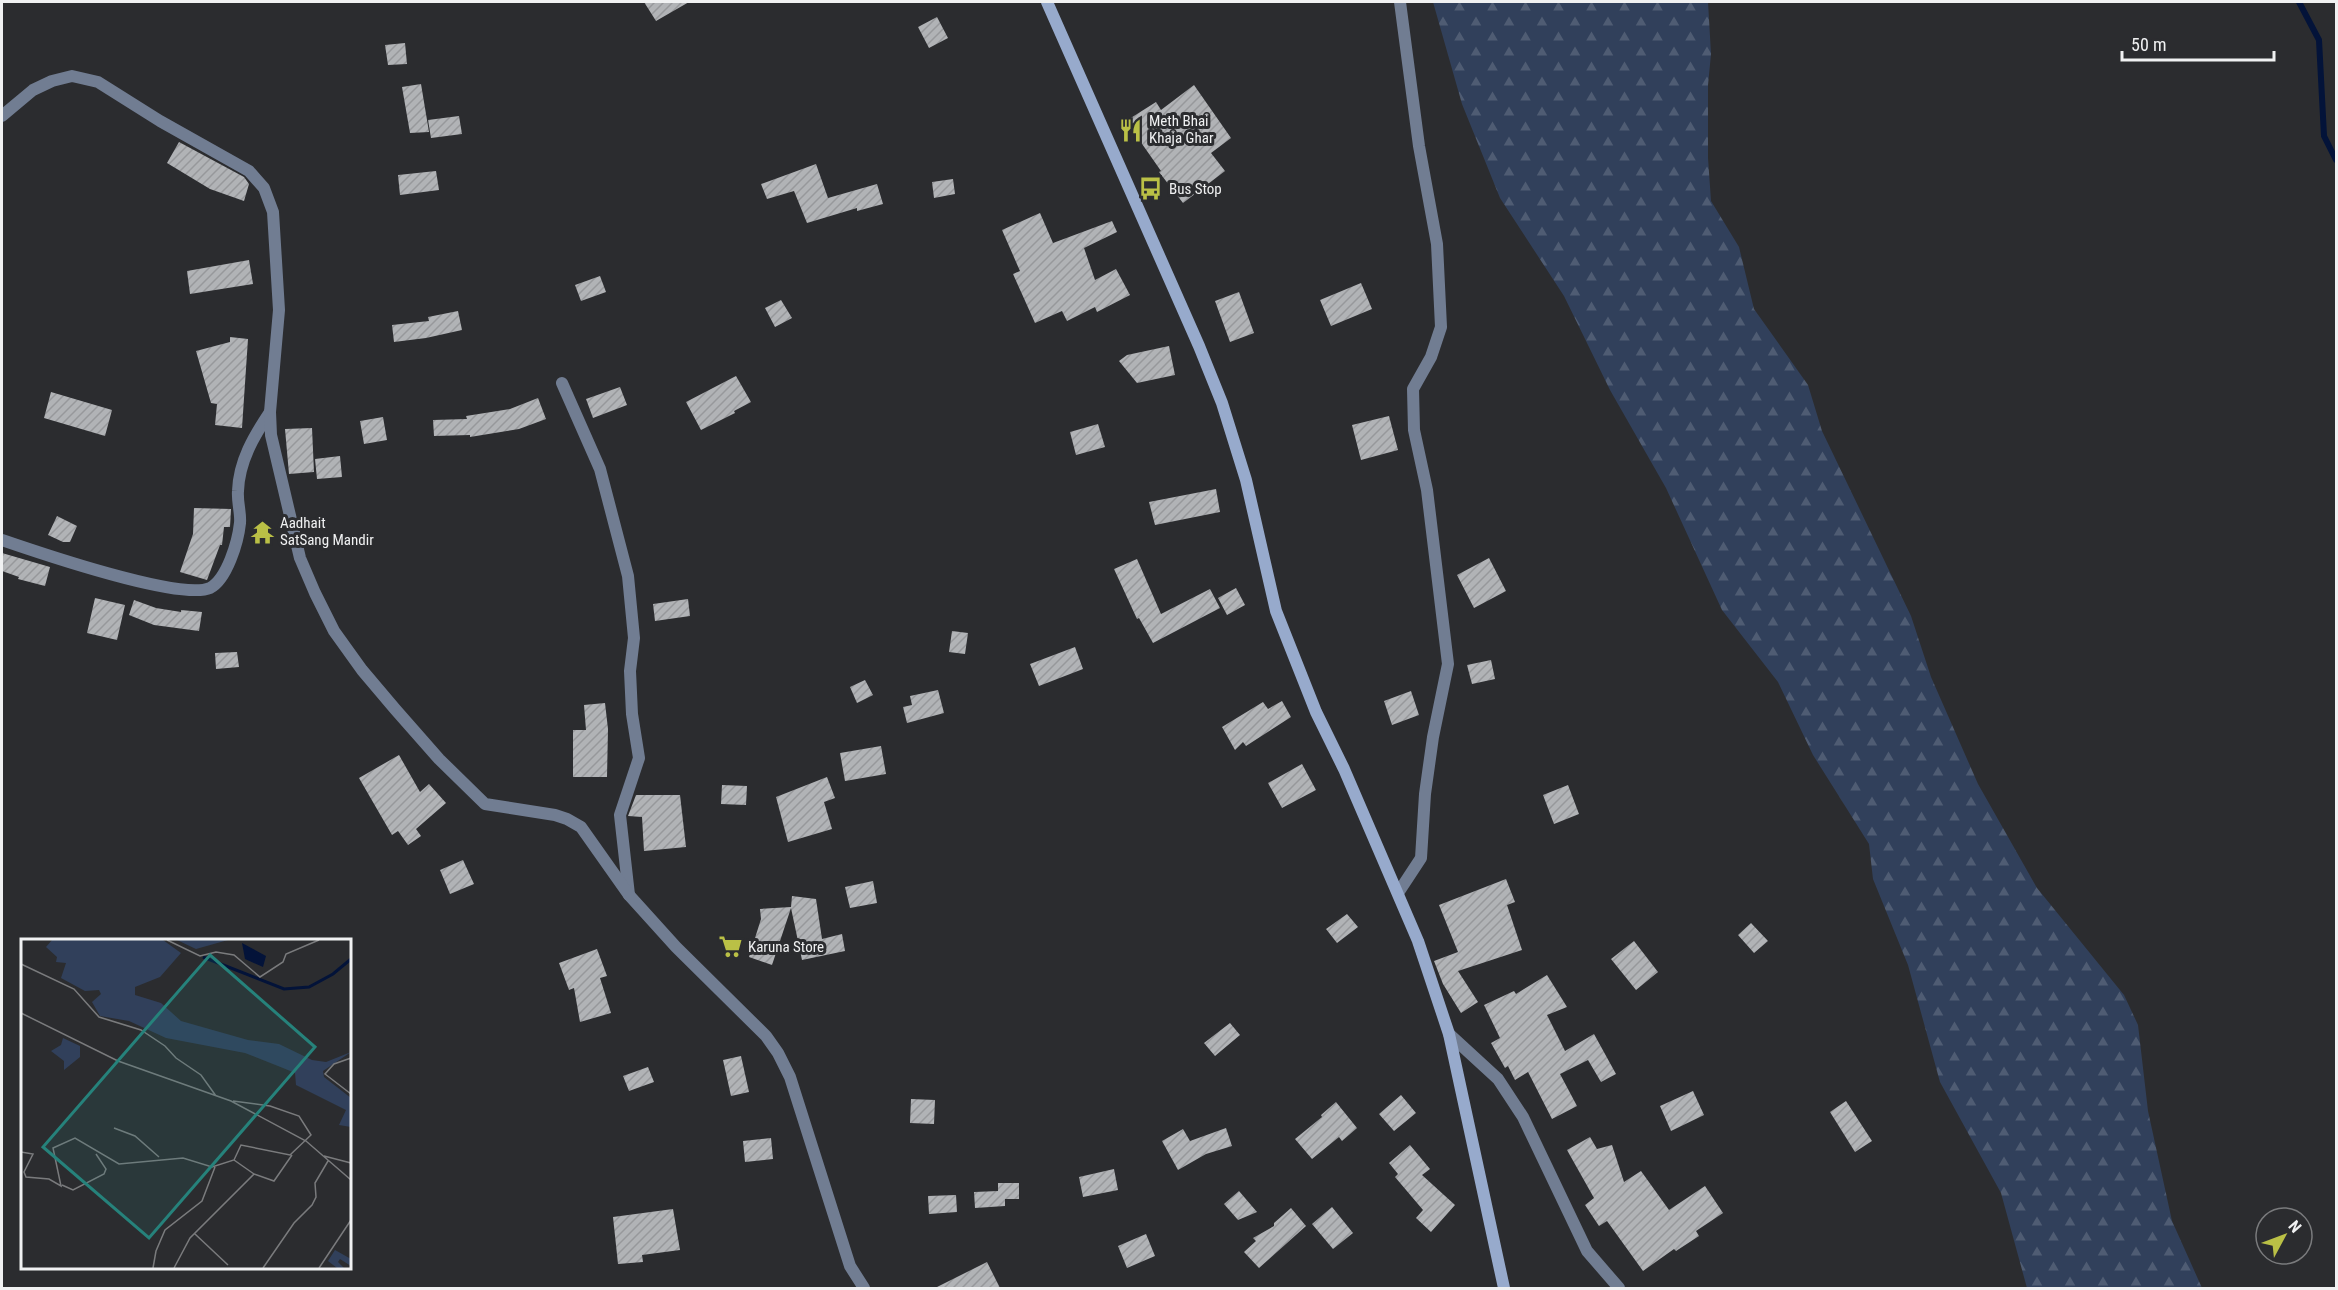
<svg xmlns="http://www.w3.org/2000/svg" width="2338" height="1290" font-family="'Roboto Condensed',sans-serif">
	<defs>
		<pattern id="forest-firs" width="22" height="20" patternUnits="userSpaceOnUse" patternTransform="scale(1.5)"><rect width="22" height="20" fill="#31405b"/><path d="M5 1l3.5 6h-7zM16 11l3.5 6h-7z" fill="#4f5c73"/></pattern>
		<pattern id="building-hatch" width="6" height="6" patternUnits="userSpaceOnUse" patternTransform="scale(1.5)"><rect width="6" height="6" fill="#b1b3b6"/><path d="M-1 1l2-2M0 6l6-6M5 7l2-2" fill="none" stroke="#97989b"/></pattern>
	</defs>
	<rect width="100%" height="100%" fill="#2b2c2f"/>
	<path fill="url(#forest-firs)" d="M1433,2H1708L1711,54L1708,85V158L1711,201L1739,247L1754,309L1808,385L1822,431L1911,616L1931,677L1978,784L2037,888L2124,995L2138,1025L2148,1111L2172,1221L2202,1288H2027L2001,1193L1940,1082L1908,965L1873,879L1869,844L1813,755L1778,682L1722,610L1666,488L1610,390L1564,296L1500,198L1462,104Z"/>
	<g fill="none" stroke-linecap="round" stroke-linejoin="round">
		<path stroke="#031339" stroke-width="6" d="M2299,2L2319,40L2324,136L2336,160"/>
	</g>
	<path fill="url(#building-hatch)" d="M644,2H689L656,21Z
		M937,17L948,38L929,48L918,27Z
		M405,43L407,64L388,65L385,45Z
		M421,84L429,132L410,133L402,87Z
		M1194,85L1231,138L1211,153L1225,171L1183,203L1159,172L1161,171L1126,121L1156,102L1161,110Z
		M459,116L462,134L431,138L428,120Z
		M179,142L244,177L249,184L244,201L210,189L167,163Z
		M816,164L828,198L877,184L883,204L857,211V208L807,223L794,191L767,199L761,184Z
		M436,171L439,190L400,195L398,175Z
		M953,179L955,194L934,198L932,182Z
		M1040,213L1053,243L1112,221L1117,232L1084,248L1095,280L1116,269L1130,295L1097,312L1095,307L1067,321L1062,311L1035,323L1013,274L1020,271L1002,230Z
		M249,260L253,284L190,294L187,271Z
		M600,276L606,292L581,301L575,285Z
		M1361,283L1372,309L1331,326L1320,300Z
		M1239,292L1254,333L1230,342L1215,301Z
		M781,300L792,318L775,327L765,308Z
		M458,311L462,330L426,338L394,342L392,325L429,321L428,317Z
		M230,337L248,339L242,428L215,425L217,404L211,403L196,351L230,342Z
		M1169,346L1175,375L1137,383L1119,361L1127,355Z
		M736,376L751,402L734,411L735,413L701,430L686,402Z
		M620,387L627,405L593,418L586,399Z
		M51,392L112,410L105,436L44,418Z
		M538,398L546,419L519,429L470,437V435L434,436L433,420L467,419L466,416L510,409Z
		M1389,416L1398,450L1361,460L1352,425Z
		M383,417L387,440L364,444L360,421Z
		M1098,424L1105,447L1076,455L1070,432Z
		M312,428L314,472L289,474L285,429Z
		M340,456L342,477L317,479L315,459Z
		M1216,489L1220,512L1155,525L1149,502Z
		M194,508L231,509L230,527H224L222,545H220L207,580L180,572L193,534Z
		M57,516L77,526L70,542H63L48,535Z
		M2,553L50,567L45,586L18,579L19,577L2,571Z
		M1489,558L1506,591L1474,608L1457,575Z
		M1137,559L1161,614L1210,589L1220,608L1153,643L1139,618L1137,619L1114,569Z
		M1236,588L1245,605L1227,615L1218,598Z
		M95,598L125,605L117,640L87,633Z
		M688,599L690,616L655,621L653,604Z
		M134,600L156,608L181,612V610L202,612L199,631L154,625L129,615Z
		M952,631L968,633L965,654L949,652Z
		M1075,647L1083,669L1039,686L1030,664Z
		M237,652L239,667L216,669L215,653Z
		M1491,660L1495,679L1472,684L1467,665Z
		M865,680L873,695L857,703L850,687Z
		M938,690L944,713L907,723L903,707L912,705L910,696Z
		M1411,691L1419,715L1392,725L1384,701Z
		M1282,701L1291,717L1246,746L1243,742L1235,750L1222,727L1263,702L1268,709Z
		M605,703L608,729L607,777H573V730H586L584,705Z
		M881,746L886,774L845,781L840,753Z
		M399,755L420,792L429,784L446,803L416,829L421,836L408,845L398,831L392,835L359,778Z
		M1302,764L1316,790L1282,808L1268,783Z
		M827,777L835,798L824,802L832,829L788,842L776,797Z
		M722,785L747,786L746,805L721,804Z
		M1568,785L1579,814L1554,824L1543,795Z
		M636,795H680L686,847L644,851L642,817L628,816Z
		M463,860L474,884L450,894L440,870Z
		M1506,879L1515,902L1507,905L1522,950L1458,971L1478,1002L1461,1013L1443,984L1434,961L1458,952L1439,905Z
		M873,881L877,903L850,908L845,887Z
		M792,896L816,899L822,939L842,934L845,951L802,960L791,908L772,965L749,957L761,919L760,909L791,907Z
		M1347,914L1358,927L1337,943L1326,929Z
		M1751,923L1768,941L1754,953L1738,935Z
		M1634,941L1658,972L1636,990L1611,959Z
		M597,949L607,976L600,978L611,1013L580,1022L574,988L569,990L559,963Z
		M1547,975L1567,1007L1547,1015L1565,1051L1594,1034L1616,1074L1601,1082L1588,1060L1560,1074L1577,1106L1552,1119L1528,1072L1515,1080L1508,1066L1505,1068L1491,1043L1500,1038L1484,1005L1514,991L1516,994Z
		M1230,1023L1240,1035L1215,1056L1204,1043Z
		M741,1056L749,1092L731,1096L723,1060Z
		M648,1067L654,1082L629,1091L623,1076Z
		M1693,1091L1704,1115L1671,1131L1660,1106Z
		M1401,1095L1416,1113L1394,1131L1379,1114Z
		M911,1099L935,1100L934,1124L910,1123Z
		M1846,1101L1872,1141L1855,1152L1830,1112Z
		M1336,1102L1357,1128L1342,1141L1339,1137L1312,1159L1295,1139L1322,1117L1321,1115Z
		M1226,1128L1232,1146L1206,1154L1178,1170L1162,1141L1183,1129L1190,1141Z
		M1590,1137L1597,1149L1612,1145L1624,1182L1641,1171L1669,1210L1705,1186L1723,1213L1696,1231L1699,1236L1676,1251L1674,1249L1643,1271L1607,1221L1599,1226L1585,1205L1594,1198L1567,1150Z
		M771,1138L773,1159L745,1162L743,1141Z
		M1410,1145L1430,1169L1422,1175L1455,1205L1431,1232L1416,1218L1423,1210L1395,1177L1398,1174L1389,1163Z
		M1114,1169L1118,1190L1083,1197L1079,1177Z
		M998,1183H1019V1199H1005V1206L975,1208L974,1192L998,1191Z
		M1239,1191L1257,1212L1238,1220L1224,1204Z
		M956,1195L957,1212L929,1214L928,1196Z
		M1332,1207L1353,1233L1333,1249L1312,1224Z
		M1291,1208L1306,1226L1259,1268L1244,1252L1256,1241L1253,1238L1274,1226V1223Z
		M673,1209L680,1250L642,1255L643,1262L618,1264L613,1217Z
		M1146,1234L1155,1256L1127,1268L1118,1246Z
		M987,1262L1000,1288H935Z"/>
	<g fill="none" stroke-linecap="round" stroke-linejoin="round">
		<path stroke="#717d92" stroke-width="12" d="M562,383L600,469L628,576L634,638L630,671L632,714L639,758L620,815L629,895
			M2,540C37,552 180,601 210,588C227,579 238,542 240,523C241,513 237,502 238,491C239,461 254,436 270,412
			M1398,893L1421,858L1425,794L1433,737L1448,664L1427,490L1414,430L1413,389L1431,357L1441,327L1437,244L1419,146L1400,2
			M1449,1034L1498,1079L1523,1117L1587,1251L1619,1288"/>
		<path stroke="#717d92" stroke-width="12" d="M2,116L33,90L52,81L72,76L98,82L160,121L249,171L256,179L264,188L273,212L279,310L270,412L271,435L300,558L315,593L334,631L362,670L395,709L439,759L485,804L555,815L567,819L581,827L629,895L676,947L766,1036L778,1053L790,1077L850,1266L864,1288"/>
		<path stroke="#97aacc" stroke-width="12" d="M1047,2L1199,346L1222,403L1246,480L1276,611L1316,712L1344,769L1418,941L1449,1034L1504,1288"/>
	</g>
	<defs>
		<symbol id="restaurant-bare" viewBox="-9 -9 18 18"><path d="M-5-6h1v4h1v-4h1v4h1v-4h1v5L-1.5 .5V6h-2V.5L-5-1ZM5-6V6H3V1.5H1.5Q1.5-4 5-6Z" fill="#bac046" stroke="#2b2c2f" stroke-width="2.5" paint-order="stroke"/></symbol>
		<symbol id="bus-bare" viewBox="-9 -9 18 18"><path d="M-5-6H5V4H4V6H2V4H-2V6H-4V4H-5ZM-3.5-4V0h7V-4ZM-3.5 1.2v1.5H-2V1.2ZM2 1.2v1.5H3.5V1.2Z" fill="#bac046" stroke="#2b2c2f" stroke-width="2.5" paint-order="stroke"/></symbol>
		<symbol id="temple-bare" viewBox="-9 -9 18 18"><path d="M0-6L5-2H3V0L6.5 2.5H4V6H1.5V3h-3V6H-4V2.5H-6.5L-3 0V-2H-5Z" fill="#bac046" stroke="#2b2c2f" stroke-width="2.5" paint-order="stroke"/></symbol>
		<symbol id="supermarket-bare" viewBox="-9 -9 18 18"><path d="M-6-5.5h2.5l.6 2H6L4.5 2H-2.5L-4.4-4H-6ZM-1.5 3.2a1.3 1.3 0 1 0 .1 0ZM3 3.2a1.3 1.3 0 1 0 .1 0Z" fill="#bac046" stroke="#2b2c2f" stroke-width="2.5" paint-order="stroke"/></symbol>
	</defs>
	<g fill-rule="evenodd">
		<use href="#restaurant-bare" x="1114" y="114" width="33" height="33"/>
		<use href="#bus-bare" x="1134" y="172" width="33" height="33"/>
		<use href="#temple-bare" x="246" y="516" width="33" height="33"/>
		<use href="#supermarket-bare" x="714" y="930" width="33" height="33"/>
	</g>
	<g text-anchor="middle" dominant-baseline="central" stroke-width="6" stroke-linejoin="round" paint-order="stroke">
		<g font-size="15" fill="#f0f1f2" stroke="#2b2c2f" text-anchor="start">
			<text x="1149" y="121">Meth Bhai<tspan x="1149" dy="17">Khaja Ghar</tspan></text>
			<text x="1169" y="189">Bus Stop</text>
			<text x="280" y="523">Aadhait<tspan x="280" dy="17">SatSang Mandir</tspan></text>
			<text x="748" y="947">Karuna Store</text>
		</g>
	</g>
	<g transform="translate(21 939)">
		<rect width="330" height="330" fill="#2b2c2f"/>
		<path d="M31,1H142L160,14L139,38L114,48V56L140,64L160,82L227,101L258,105L291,121L305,123L330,113L302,132L303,138L330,159V188L318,186L325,171L275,146L274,134L262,129L224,114L145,99L108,82L79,77L71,63L80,55L78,51L64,52L40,39L45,24L35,23L36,18L25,8ZM156,1H207L175,10ZM42,99L59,107V118L43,131V122L30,112L40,106ZM314,311L330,320V327L319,320L317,323L323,329H316L307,322Z" fill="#31405b"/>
		<path d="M221,4L245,17L242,28L224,20Z" fill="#031339"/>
		<path fill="none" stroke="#031339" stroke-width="3" d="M182,18L263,50L288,48L312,35L330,20"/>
		<path fill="none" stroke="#7a7b7d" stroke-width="1.5" d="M146,1L179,17L195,13L213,16L239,38L262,23L265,15L298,1M0,25L53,50L78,78L120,91L144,107L155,119L180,136L195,157M0,74L97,122L210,162L285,202L330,241M330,119L313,125L304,135L330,155M93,189L114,197L138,218M0,213L12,215L3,233L5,238L28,240L40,247L32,209L54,199L98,225L162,219L191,228L213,221L220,206L269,216L290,196L278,177L249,167L212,162M303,217L330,224M233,235L253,242L271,216M41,246L52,251L83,235L85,230L75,215M174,295L207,326M132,329L135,312L144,291L181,262L194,228M153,329L169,299L233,235L213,221M242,329L273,284L291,266L295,258L294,244L307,222M298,329L330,281"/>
		<path fill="#26827b" fill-opacity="0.15" stroke="#26827b" stroke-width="3" d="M189,16L294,108L128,299L22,208Z"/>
		<rect width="330" height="330" fill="none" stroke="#f0f1f2" stroke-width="3"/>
	</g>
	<rect width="2338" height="1290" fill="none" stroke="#f0f1f2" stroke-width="6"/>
	<g transform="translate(2284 1236) rotate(49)"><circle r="28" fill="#2b2c2f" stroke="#7a7b7d" stroke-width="1.5"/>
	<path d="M0-4.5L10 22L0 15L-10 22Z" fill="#bac046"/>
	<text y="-9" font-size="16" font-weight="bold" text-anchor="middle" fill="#f0f1f2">N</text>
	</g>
	<path d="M2122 51v9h152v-9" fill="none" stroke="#f0f1f2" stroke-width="3"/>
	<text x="2131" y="51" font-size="18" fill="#f0f1f2" stroke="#2b2c2f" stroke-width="4.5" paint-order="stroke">50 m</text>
</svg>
